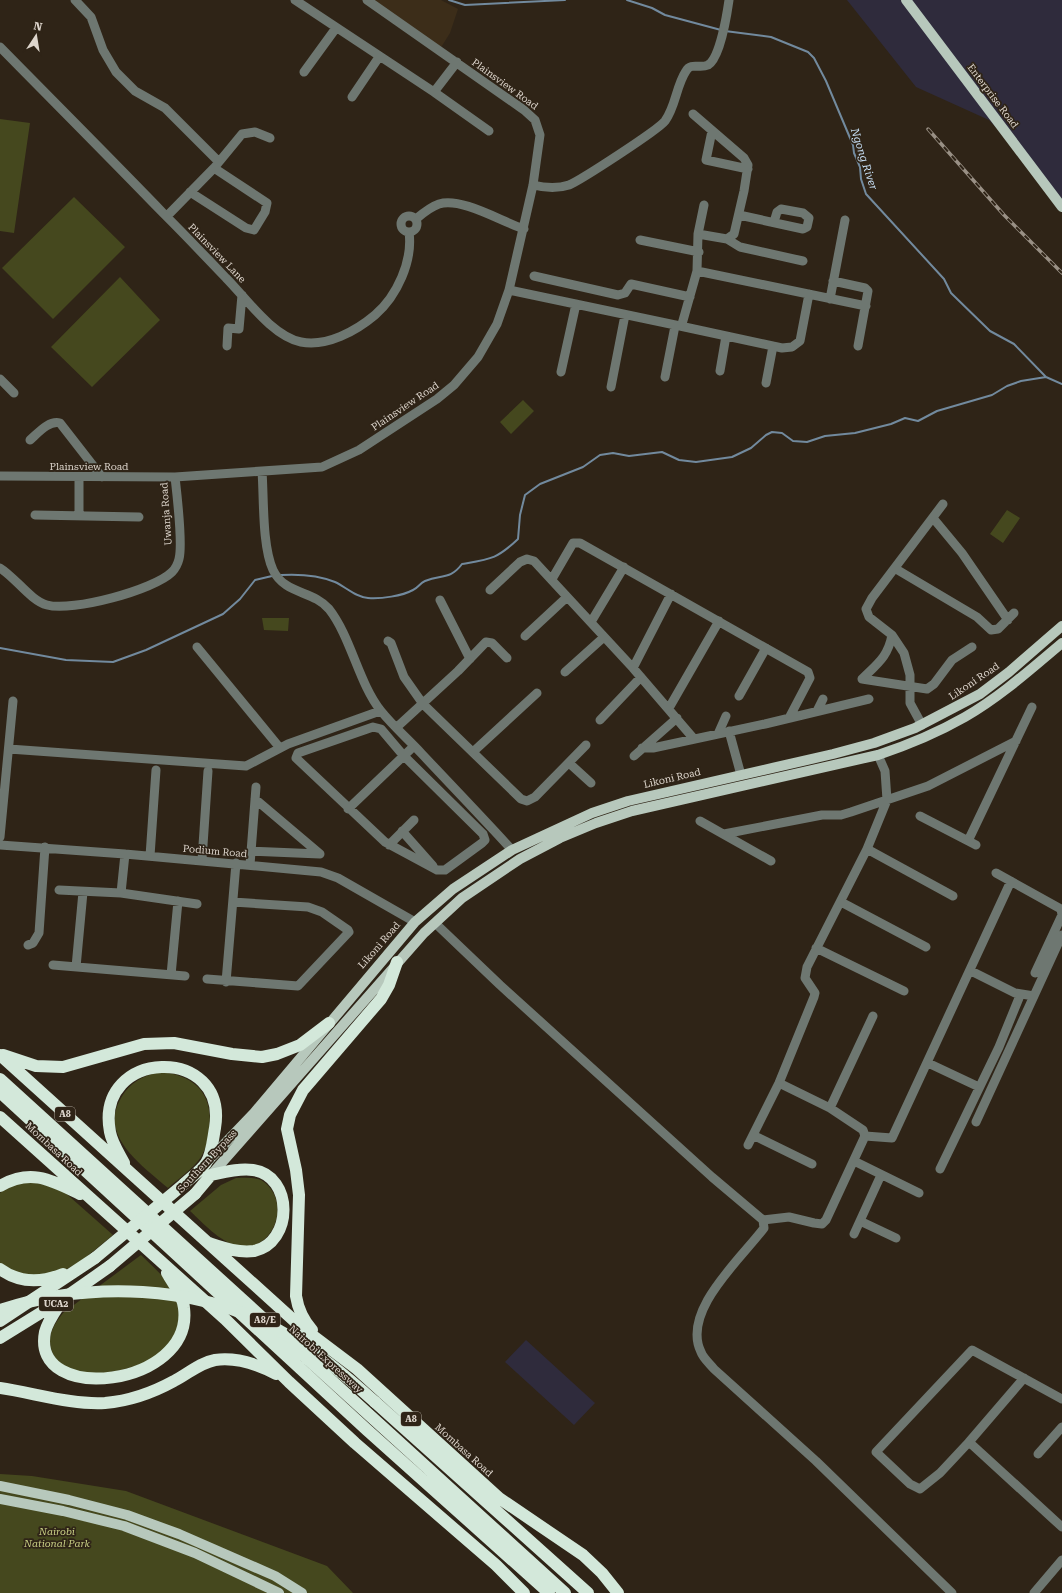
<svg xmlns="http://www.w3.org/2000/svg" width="1062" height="1593" font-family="'Roboto Serif',serif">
	<rect width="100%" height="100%" fill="#2f2417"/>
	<path fill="#3c2d19" d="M372,0H441L458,9L450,33L440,49Z"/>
	<path fill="#2f2b3c" d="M847,0H1062V200L989,120L916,87Z
		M526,1340L595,1403L574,1425L505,1362Z"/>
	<path fill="#45481e" d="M0,119L30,123L14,233L0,231Z
		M74,197L125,247L53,319L2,268Z
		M120,277L160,320L92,387L51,347Z
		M523,400L534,411L511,434L500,422Z
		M1007,510L1020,518L1003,543L990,534Z
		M262,618H289L288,631L264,630Z
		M160,1072C195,1075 214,1094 209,1130C208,1140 206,1148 201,1157C194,1168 178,1179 168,1188C143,1166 98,1136 121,1098C129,1083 144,1075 160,1072Z
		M236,1178C244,1178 254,1177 261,1180C294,1200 273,1255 237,1246C219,1241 203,1223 190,1211L221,1185Z
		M29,1181L61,1189L113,1235L80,1262L61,1272L19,1277L0,1264V1193L11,1185Z
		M141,1255C155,1269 174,1284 179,1305C181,1313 179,1325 176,1332C172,1340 167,1349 160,1354C143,1368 83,1382 64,1369C60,1366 55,1359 53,1354C46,1338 52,1327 63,1313Z
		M0,1474L32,1476L126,1491L327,1566L353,1593H0Z"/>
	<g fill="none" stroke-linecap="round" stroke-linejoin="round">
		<path stroke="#728a9e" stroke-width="2" d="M449,0L465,5L565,0
			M627,0L652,8L665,15L721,30
			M725,31L771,37L808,52L814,58L826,81L853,145L854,153L860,167L861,179L866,194L944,279L951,293L990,331L1014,344L1046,377L1062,384
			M281,575C299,574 318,575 335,582C346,587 355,597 368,598C381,599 402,596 413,590C418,588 420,583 425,581C442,574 450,580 462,564C491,559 497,559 518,539L520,515L525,495L540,484L583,467L600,455L613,453L629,456L662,452L679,460L696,462L732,457L751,448L766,435L772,432L782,433L793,441L807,442L825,436L855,433L891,424L905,418L918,421L937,411L992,395L1007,386L1021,381L1046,377
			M0,648L66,660L113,662L146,650L223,614L240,599L255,580L272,576"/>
		<path stroke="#6e7771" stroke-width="9" d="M75,0L91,17L103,50L116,72L135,91L165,108L218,161
			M295,0L434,92L489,131
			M0,47C55,103 111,159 165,215C186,236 206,257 226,278C246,298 272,336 301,342C327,347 356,331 375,315C397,296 413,261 409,232
			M304,72L336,28
			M434,92L457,62
			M352,97L379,57
			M693,114L744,158L748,165L744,191L734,234L727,239
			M712,131L706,160L748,169
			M533,185C545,188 557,189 569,185C581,180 658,130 665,121C676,106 676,86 686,71C691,62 700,69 708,65C720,58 727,14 729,0
			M190,192L246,228L254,230L265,212L267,203L214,168
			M739,215L803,229L807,227L809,218L803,213L781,209L777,212L774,222
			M167,216L214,168L242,134L255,132L270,138
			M401 224a8 8 0 1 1 16 0a8 8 0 1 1-16 0Z
			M416,219C423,213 430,207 439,204C462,197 502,222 524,229
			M698,234L727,239L740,247L803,261
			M640,240L699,252
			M697,271L866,306
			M534,276L618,295L625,293L631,284L690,297
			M833,281L865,288L868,291L858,346
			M509,290L680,326L682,324L697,271L698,234L704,205
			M830,299L845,220
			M680,326L782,348L792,347L800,341L809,294
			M227,346L228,328L239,329L242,295
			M720,371L726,336
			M561,372L576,304
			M665,377L675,326
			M0,379L14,393
			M766,383L773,346
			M611,387L625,315
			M30,440C38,433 49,420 60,423L102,477
			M262,471C264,499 262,546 273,570C285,595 313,590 329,609C351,637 359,684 381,711C393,726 408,739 421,753C451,785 482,817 512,850
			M0,476L175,477L322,467L359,450L437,399L454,385L478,357L497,324L509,290L533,185L540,135L535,120L524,110L367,0
			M79,477V516
			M35,515L139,517
			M933,518L962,553L1008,620
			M0,568C15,577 31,601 47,605C72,612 154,590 172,572C175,569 178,563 179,559C183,544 177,495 175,477
			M896,569L977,617L991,630L998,629L1014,613
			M552,579L573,543H580L808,672L810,678L789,718
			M490,590L520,562L527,559L534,561L633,668L694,739
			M440,600L470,659
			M591,622L624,567
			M525,636L567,597
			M388,641L391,643L404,677L423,704L521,799L527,801L535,797L586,745
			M197,647L280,748
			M633,668L671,594
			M565,672L604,637
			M862,679L927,689L934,684L952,660L972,647
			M862,679C877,664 888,657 892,635
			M739,696L766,648
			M669,708L719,621
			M817,711L823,699
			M600,720L641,677
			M922,725L910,703V675L904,653L892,635L869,617L866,609L872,598L943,504
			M373,727L381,729L403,755L483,834L485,840L482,843L445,870H437L385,842L296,758L298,753Z
			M397,727L458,671L486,642L492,643L507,658
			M729,731L741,775
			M718,734L726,716
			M642,748H653L765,724L869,699
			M9,749L246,766L288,744L380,711
			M474,751L537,693
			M634,756L677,718
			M569,763L591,783
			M255,799L320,854
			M348,809L414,746
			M920,816L976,845
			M700,821L771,861
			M402,831L433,866
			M724,834L822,815H841L851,812L928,786L1016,741
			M0,837L13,701
			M968,841L1032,707
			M0,845L125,854L321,872L338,878L415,922
			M389,845L414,820
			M867,849L953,896
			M251,851L320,854
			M125,854L121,893L197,904
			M150,856L156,770
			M202,860L208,771
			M250,865L256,787
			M996,873L1061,909L1062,915L1035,973
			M59,890L121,893
			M841,902L926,947
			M435,923L500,985L712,1177L763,1220L764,1228C741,1259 681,1311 701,1352C703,1358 710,1364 714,1369L816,1461L952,1593
			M28,945L33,943L39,933L45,847
			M816,948L904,991
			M53,965L185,976
			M76,967L83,892
			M971,971L1015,993L1034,996
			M171,975L178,901
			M207,979L298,986L349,932L348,930L322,912L308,907L233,902
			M226,982L236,863
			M928,1063L979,1087
			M830,1108L873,1016
			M976,1122L1062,935
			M753,1135L812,1164
			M865,1136L892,1138L1011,881
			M748,1145L779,1083L814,997L815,993L805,978L807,967L867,849L887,800L885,771L878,755
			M854,1161L919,1193
			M940,1169L999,1047L1019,998
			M763,1220L789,1217L814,1223L822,1224L826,1220L865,1136L863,1130L830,1108L779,1083
			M860,1221L896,1238
			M854,1234L881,1175
			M1024,1378L969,1442L1062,1527
			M969,1442L940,1473L920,1489L910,1484L876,1452L972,1350L1062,1399
			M1038,1454L1062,1427
			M1034,1593L1062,1560"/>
		<path stroke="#b7c8bc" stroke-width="10" d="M906,0L1062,207
			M208,1161L254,1113L415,922L453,889L512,850L592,813L628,801L833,754L874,743L915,728L980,694L1009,672L1062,626
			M211,1175L424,933L462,898L520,859L560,838L596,823L632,811L878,755C908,745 937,733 965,717C1000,697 1031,669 1062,643
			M0,1486L69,1500L127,1515L179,1534L275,1576L302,1593
			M0,1499L63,1511L124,1526L195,1553L279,1593"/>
		<path stroke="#d3e8da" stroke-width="12" d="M0,1055L300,1326L357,1369L499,1498L583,1555L602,1573L618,1593
			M3,1055L36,1066L63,1067L144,1044L174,1043L232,1054L262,1057L277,1054L300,1045L329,1023
			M0,1079L565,1593
			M0,1092L367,1430L549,1593
			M0,1117L225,1319L289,1382L355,1443L496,1565L524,1593
			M124,1163C119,1153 112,1143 110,1132C94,1048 229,1044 215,1128C213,1138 212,1154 206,1163C201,1171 191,1177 184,1184
			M0,1186C31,1168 51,1180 80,1194
			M195,1194L211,1175C225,1172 239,1168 253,1170C294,1176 293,1243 254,1251C238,1253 224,1248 209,1243
			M0,1269C19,1283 41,1283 63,1274
			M63,1299C57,1309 48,1320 45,1332C30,1406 194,1387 184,1308C183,1295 173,1284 167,1273
			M0,1321L95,1258
			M312,1330C303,1320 298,1309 296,1296L299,1195L296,1170L287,1129L290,1115L303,1090L381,999L389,985L397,962
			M0,1338L63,1299L110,1266
			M0,1388C34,1393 72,1405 105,1403C129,1401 154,1392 174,1381C188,1374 199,1363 215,1360C236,1357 257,1364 276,1374
			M375,1402L588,1593"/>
		<defs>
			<path id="rail" d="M928,129L1004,215L1062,273"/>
		</defs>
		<use href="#rail" stroke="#999085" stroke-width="3.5"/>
		<use href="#rail" stroke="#2f2417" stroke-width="2" stroke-dasharray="6" stroke-linecap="butt"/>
		<path stroke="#d3e8da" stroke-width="12" d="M95,1258L184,1184
			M110,1266L195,1194
			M0,1310C89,1281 198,1284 280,1331C315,1350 345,1375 375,1402"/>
	</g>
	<g text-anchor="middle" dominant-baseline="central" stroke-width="3.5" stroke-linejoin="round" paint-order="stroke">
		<g fill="#2f2417" stroke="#a9a096" stroke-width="1">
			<rect x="55" y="1107" width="20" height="14" rx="3"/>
			<rect x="39" y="1297" width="34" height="14" rx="3"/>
			<rect x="250" y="1313" width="30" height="14" rx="3"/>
			<rect x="401" y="1412" width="20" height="14" rx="3"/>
		</g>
		<g font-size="9" font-weight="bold" fill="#ddd5cc">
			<text x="65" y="1114">A8</text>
			<text x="56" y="1304">UCA2</text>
			<text x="265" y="1320">A8/E</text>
			<text x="411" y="1419">A8</text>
		</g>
		<g font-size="10" fill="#ddd5cc" stroke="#2f2417">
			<text transform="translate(505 84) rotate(36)">Plainsview Road</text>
			<text transform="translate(993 96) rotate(53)">Enterprise Road</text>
			<text transform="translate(217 253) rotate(46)">Plainsview Lane</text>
			<text transform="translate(405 406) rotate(-34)">Plainsview Road</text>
			<text x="89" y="466">Plainsview Road</text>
			<text transform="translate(166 514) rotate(-94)">Uwanja Road</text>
			<text transform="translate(974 681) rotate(-34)">Likoni Road</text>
			<text transform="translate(672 778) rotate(-13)">Likoni Road</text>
			<text transform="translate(215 851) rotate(5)">Podium Road</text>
			<text transform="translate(379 945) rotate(-49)">Likoni Road</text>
			<text transform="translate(54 1149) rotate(43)">Mombasa Road</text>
			<text transform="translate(207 1161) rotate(-47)">Southern Bypass</text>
			<text transform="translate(326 1359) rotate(42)">Nairobi Expressway</text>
			<text transform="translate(464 1450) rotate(42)">Mombasa Road</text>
		</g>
		<g font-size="10" font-style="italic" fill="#c9d085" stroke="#2f2417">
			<text x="57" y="1531">Nairobi<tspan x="57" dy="12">National Park</tspan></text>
		</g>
		<g font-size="11" font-style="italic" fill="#c6def4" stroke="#2f2417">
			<text transform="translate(864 159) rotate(72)">Ngong River</text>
		</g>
	</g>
	<g transform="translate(36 36) rotate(12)" stroke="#2f2417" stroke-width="3" paint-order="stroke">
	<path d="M0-3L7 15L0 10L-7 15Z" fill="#ddd5cc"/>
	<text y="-6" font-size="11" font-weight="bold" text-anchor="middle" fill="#ddd5cc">N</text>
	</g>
</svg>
